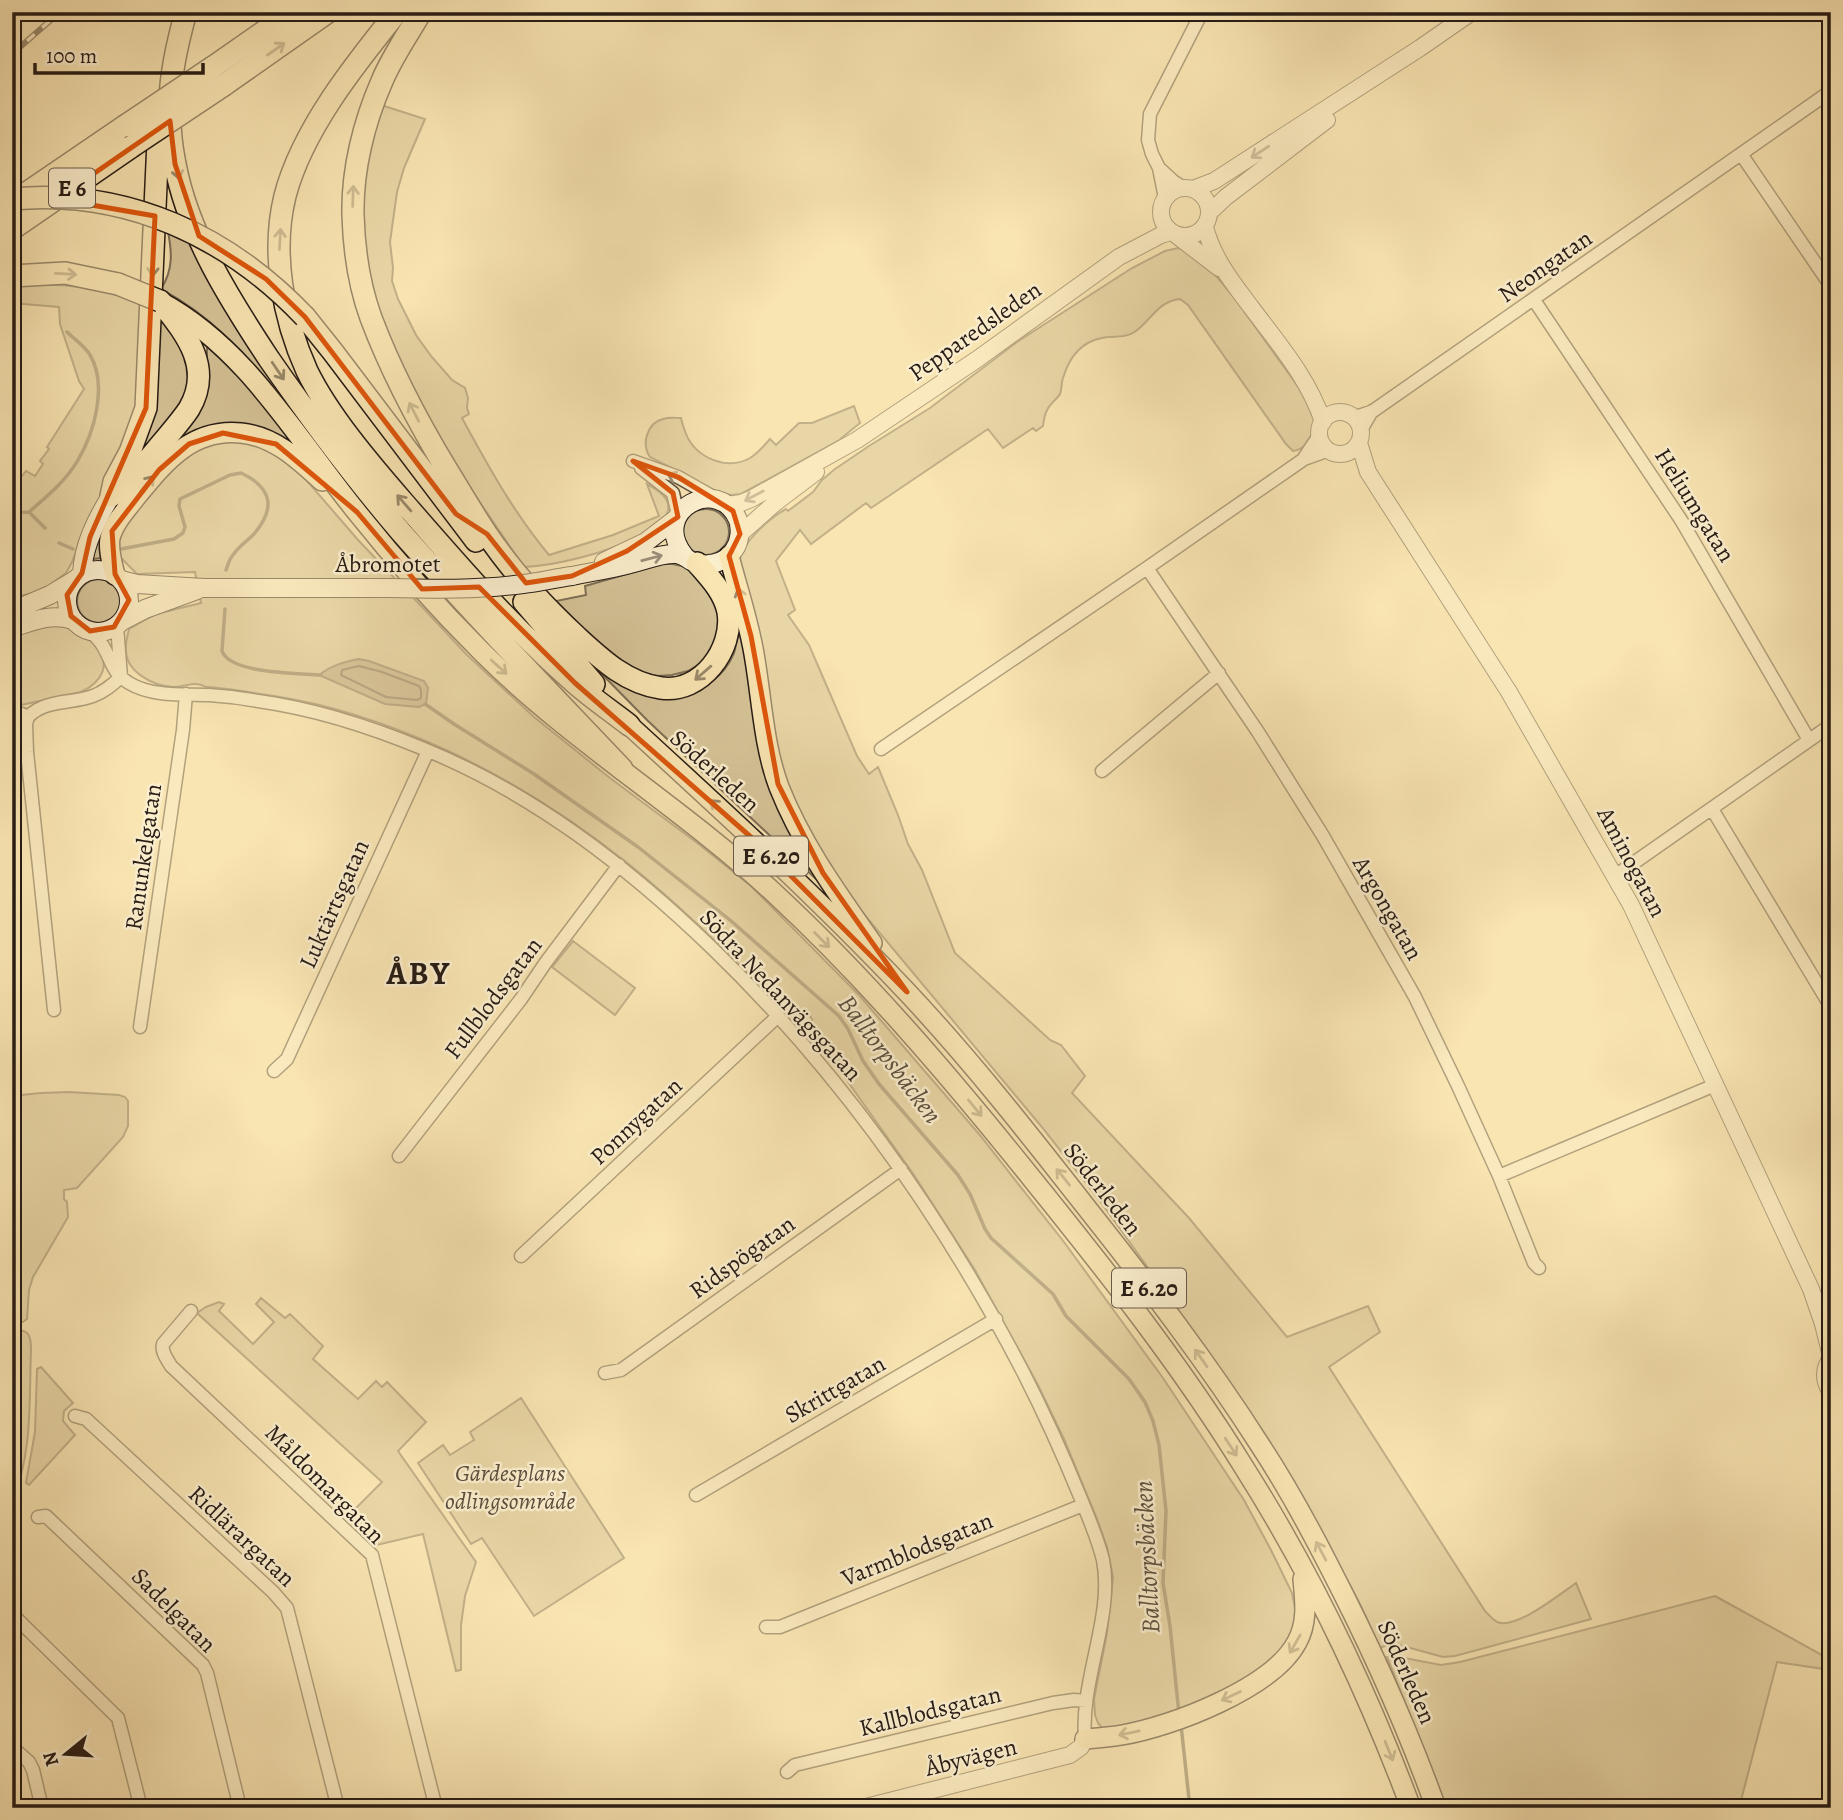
<svg xmlns="http://www.w3.org/2000/svg" width="1843" height="1820" font-family="Alegreya,serif">
	<rect width="100%" height="100%" fill="#f9e5b2"/>
	<filter id="stains"><feTurbulence type="fractalNoise" baseFrequency=".00286" numOctaves="4"/><feColorMatrix values="0 0 0 0 .2 0 0 0 0 .09 0 0 0 0 .02 0 0 0 .5 -.17"/></filter>
	<radialGradient id="worn" r=".72"><stop offset=".6" stop-color="#630" stop-opacity="0"/><stop offset="1" stop-color="#630" stop-opacity=".3"/></radialGradient>
	<path fill="#d5c397" stroke="#7e6f56" stroke-width="2" d="M381,105L425,119L404,168L397,192L390,242L393,268L392,281L398,299L416,335L431,356L452,380L465,388L468,398L467,408L469,414L462,418C488,466 514,513 549,555L613,535L659,516L647,484C712,517 611,550 583,557C564,562 544,566 524,567L462,476L399,365L375,308L360,233L364,169Z
		M167,227L187,238L279,389L276,392C239,348 212,317 161,289C174,269 172,250 167,227Z
		M1178,248L1184,250L1212,271L1233,296L1310,403C1312,408 1315,415 1316,420C1318,434 1306,449 1293,451L1286,444L1188,305L1180,299C1157,301 1150,323 1133,333C1123,339 1113,335 1102,338C1080,342 1069,358 1063,378C1061,383 1062,389 1060,394C1059,396 1054,401 1053,402C1046,409 1044,416 1043,426L1036,431L1033,428L1003,448L988,429L871,508L866,503L811,544L800,530L776,561L795,610L788,615L809,645L857,756L869,774L878,767L898,815L908,844L922,870L955,953L1050,1040L1061,1045L1085,1076L1072,1093L1189,1218L1287,1337L1368,1306L1380,1332L1329,1367L1485,1611C1488,1614 1493,1620 1497,1622C1516,1630 1560,1594 1576,1583L1591,1619L1455,1656L1443,1657L1392,1643L1380,1648L1361,1606L1329,1546L1205,1347L1100,1201L1041,1126L848,895L800,816L778,760L742,571C741,567 740,564 740,560C742,542 771,517 786,509L788,511L813,492L822,480L835,469L869,446L930,408L1017,342L1132,268L1165,251Z
		M28,285C69,284 110,287 147,308L144,383L113,473L90,515L72,562L66,573L48,586L34,593L14,597L12,593V477L16,472L22,476L26,471L35,476L43,464L40,461L49,449L47,447L84,389L79,381L60,324L59,307L12,303V287Z
		M159,316L167,322L191,362L190,391L140,460Z
		M209,346L244,380L295,446L277,434L260,427L244,424L185,440L102,558L93,559L97,540L110,512L148,468L207,379V347Z
		M854,406L860,423L838,441L741,494L732,495L720,493L650,457C641,444 647,423 663,419C669,417 675,418 681,418C682,423 684,429 686,434C696,458 727,471 750,458C758,453 764,446 770,439L776,445L799,423H812Z
		M219,441L256,443L295,467L359,541L424,609L467,655L534,717L610,778L696,842L751,886L859,995L979,1134L1064,1242L1163,1378L1244,1500L1271,1550L1292,1593L1295,1608V1621L1290,1636L1282,1649L1259,1674L1166,1719L1103,1729L1098,1723L1095,1715L1094,1699L1107,1633L1113,1577L1107,1547L1097,1519L1064,1439L1038,1385L975,1270L914,1175L841,1072L843,1069L823,1043L820,1039L817,1041L808,1028L812,1024V1019L807,1012H797L793,1016H788C685,905 584,814 446,750C391,725 334,705 274,696C252,693 229,688 206,687C194,680 187,687 174,687C152,686 123,671 126,645C126,640 128,634 129,629L156,614L201,603L195,572L137,574L119,556L118,540L125,525L146,497L192,450Z
		M683 532a23 23 0 1 1 46 0a23 23 0 1 1-46 0Z
		M662,564H673L686,567L703,579L721,611L720,638L703,662L688,671L672,675L657,676L643,673L629,667L591,636L556,601L586,595L585,586Z
		M77 601a22 22 0 1 1 44 0a22 22 0 1 1-44 0Z
		M738,616L742,626L748,677L818,878L816,879L648,721L589,661C606,675 623,689 644,695C655,699 664,697 676,695C701,691 723,679 734,653C738,642 737,627 738,616Z
		M48,625C53,626 60,625 65,627C71,628 74,633 79,636C84,639 90,639 94,643C113,664 102,682 81,692L12,707V636Z
		M573,941L635,988L615,1015L552,967Z
		M69,1092L119,1095L125,1097L128,1101V1126L123,1137L77,1188L64,1190V1199L67,1202L68,1217L33,1277L29,1290L27,1319L23,1322L12,1321V1096L41,1093Z
		M261,1298L285,1318L290,1314L323,1346L313,1359L358,1399L376,1381L382,1387L387,1382L426,1422L398,1451L476,1562L465,1596L461,1625V1670L456,1671L423,1534L377,1545L351,1522L355,1509L382,1482L197,1313L206,1307L219,1302L224,1304L219,1311L253,1344L274,1322L256,1304Z
		M12,1329C28,1330 31,1333 31,1349C29,1399 33,1454 12,1501Z
		M41,1367L73,1403L64,1411L63,1421L75,1435L29,1485L26,1483L35,1432L37,1369Z
		M521,1398L624,1558L534,1616L482,1538L471,1544L418,1463L443,1445L450,1455L474,1440L470,1432Z
		M1715,1596L1831,1660V1670L1777,1662L1739,1808H1447L1387,1657L1394,1656L1441,1665L1460,1662Z"/>
	<path fill="#b1a07d" stroke="#796b53" stroke-width="2" d="M359,659L369,661L424,681L428,688L426,704L419,707L385,704L319,675C332,665 344,662 359,659Z"/>
	<g fill="none" stroke-linecap="round" stroke-linejoin="round">
		<path stroke="#6c5e49" stroke-width="2" d="M359,666L382,672L419,686L421,690V698L417,700L386,697L341,675L342,670Z"/>
		<path stroke="#796b53" stroke-width="3.5" d="M29,512C46,497 66,481 78,460C94,433 108,385 90,355C85,346 74,339 67,332
			M12,516L16,513L29,512L45,528
			M59,543L73,549
			M121,549L174,539L183,533L185,527L179,506L180,499L230,475L241,473C273,488 276,509 253,535C246,542 238,547 233,555C229,559 228,565 226,570
			M225,609L222,651C230,674 299,673 321,675
			M425,704L454,724L534,774L638,847L730,920L839,1016L848,1029L863,1061L879,1084L958,1175L970,1194L985,1229L991,1238L1053,1294L1066,1316L1129,1379L1145,1402L1153,1421L1159,1445L1166,1511L1163,1583L1170,1626L1179,1714
			M1181,1725L1190,1808"/>
		<defs>
			<path id="minor" d="M1741,154L1831,286
				M1159,168L1173,181L1184,188
				M1165,198L1159,168L1152,154L1148,140L1150,114L1202,12
				M1534,300L1681,520L1809,740
				M1353,416H1359L1373,411L1831,91
				M1361,430L1372,411
				M1304,458L1320,434
				M633,461L678,477L715,498
				M641,468L673,493L678,515
				M1147,568L1258,732L1323,836L1415,997L1458,1086L1499,1176L1715,1085
				M117,626L121,677
				M90,631C94,635 98,639 101,643C112,659 110,671 129,683C152,697 184,694 209,695C226,696 242,698 258,701C316,709 371,727 424,749C534,794 628,867 713,949C840,1072 941,1214 1023,1372C1044,1413 1063,1455 1081,1499C1089,1519 1098,1539 1103,1560C1114,1616 1080,1680 1085,1739
				M12,715L22,714L28,717C45,699 72,704 93,696C104,692 112,685 121,677
				M28,717L26,724L27,752L54,1010
				M881,749L1147,568L1304,459L1329,450
				M1102,771L1219,673
				M1712,809L1831,1007
				M1615,876L1831,725
				M140,1027L183,730L186,694
				M274,1071L287,1059L428,751
				M399,1156L521,999L546,962L619,865
				M1499,1176L1534,1263L1539,1268
				M521,1256L778,1016
				M191,1311L163,1344C161,1352 167,1359 171,1366L372,1555L436,1808
				M605,1373L621,1370L901,1169
				M75,1416L86,1419L273,1592L287,1608L338,1808
				M696,1495L996,1319
				M38,1517L46,1516L203,1665L207,1673L240,1808
				M12,1614L118,1718L141,1808
				M766,1627H780L1083,1505
				M12,1747L29,1762L33,1770L42,1808
				M787,1772L795,1765L1053,1703L1074,1700L1086,1701"/>
			<path id="tertiary" d="M1161 212a24 24 0 1 1 48 0a24 24 0 1 1-48 0Z
				M1193,189L1214,181L1420,48L1472,12
				M1210,212L1226,197L1327,120
				M1205,227C1213,258 1232,282 1251,307C1278,343 1309,379 1323,422
				M1176,235L1219,268
				M1319 433a21 21 0 1 1 42 0a21 21 0 1 1-42 0Z
				M1359,443L1368,472L1509,692L1631,905L1811,1289L1823,1324L1831,1356
				M727,505L741,503L751,499L857,440L976,360L1119,257L1161,235L1171,232
				M740,534L775,503L816,472
				M1831,1358C1823,1369 1823,1381 1831,1392
				M862,1808L1070,1755L1081,1747L1085,1739"/>
			<path id="secondary" d="M604,562L646,542L676,519
				M67 601a31 31 0 1 1 62 0a31 31 0 1 1-62 0Z
				M82,574C83,546 96,520 111,496
				M572,576C591,572 611,569 630,564C645,561 660,553 677,554C683,555 686,558 691,561C705,568 725,564 734,550C740,542 741,529 738,520C719,474 649,510 684,555
				M121,580L137,584L204,588H388
				M12,611L50,595L75,580
				M122,621L145,609L197,590
				M12,628C33,621 51,613 73,620"/>
			<path id="trunk" d="M161,302C246,348 296,437 356,511C395,560 437,607 482,652C571,741 681,807 773,892C868,980 952,1079 1033,1180C1108,1273 1182,1367 1245,1469C1312,1575 1367,1690 1411,1808
				M729,556C738,591 750,625 755,660C762,702 764,747 779,787C802,845 837,893 872,943
				M115,575C112,563 108,550 110,538C114,522 127,509 136,497C164,463 191,428 241,433C274,436 299,460 322,481
				M629,725C724,812 818,898 906,991C970,1059 1028,1133 1086,1207C1147,1284 1207,1362 1260,1445C1285,1483 1307,1523 1328,1564C1369,1643 1406,1724 1436,1808
				M1085,1739C1097,1738 1110,1737 1122,1735C1171,1727 1273,1688 1297,1642C1308,1622 1305,1601 1303,1579"/>
			<path id="motorway" d="M186,12C171,65 164,110 175,164C188,234 230,300 269,359C310,418 354,477 401,532C472,613 548,691 622,769
				M397,12C355,64 302,130 285,196C271,253 283,318 307,371C329,416 371,465 404,503C458,565 513,629 575,683C592,698 611,711 629,725
				M421,12C408,34 392,57 382,81C364,122 352,170 353,215C354,250 359,285 371,318C391,371 418,422 447,470C460,491 472,512 486,533C510,569 544,606 576,636C601,659 626,683 661,688C701,694 734,649 728,612C724,592 710,578 697,563
				M213,67L292,12
				M224,85L328,12
				M12,203L125,126
				M12,229L131,147
				M12,276L65,273L118,284
				M305,317L333,352L476,541
				M113,495C132,480 146,462 162,443C171,432 181,421 189,409C214,367 185,333 160,301
				M111,496L114,482L130,452L146,408L158,141L162,119
				M524,602L594,684"/>
		</defs>
		<use href="#minor" stroke="#5b4e3c" stroke-width="15"/>
		<use href="#tertiary" stroke="#5b4e3c" stroke-width="18"/>
		<use href="#secondary" stroke="#261b15" stroke-width="20"/>
		<use href="#trunk" stroke="#261b15" stroke-width="22"/>
		<use href="#motorway" stroke="#261b15" stroke-width="24"/>
		<use href="#minor" stroke="#fbeecd" stroke-width="12"/>
		<use href="#tertiary" stroke="#fbeecd" stroke-width="16"/>
		<use href="#secondary" stroke="#fbeecd" stroke-width="18"/>
		<use href="#trunk" stroke="#f9e5b2" stroke-width="19"/>
		<use href="#motorway" stroke="#f9e5b2" stroke-width="21"/>
		<defs>
			<path id="rail" d="M12,54L60,12"/>
		</defs>
		<use href="#rail" stroke="#261b15" stroke-width="6"/>
		<use href="#rail" stroke="#fbeecd" stroke-width="3.5" stroke-dasharray="10" stroke-linecap="butt"/>
		<defs>
			<path id="secondary-bridge" d="M388,588C433,589 479,590 523,584C540,582 556,578 572,576"/>
			<path id="motorway-bridge" d="M125,126L213,67
				M131,147L224,85
				M12,199C126,188 228,236 305,317
				M118,284L160,301"/>
		</defs>
		<use href="#secondary-bridge" stroke="#261b15" stroke-width="20" stroke-linecap="butt"/>
		<use href="#motorway-bridge" stroke="#261b15" stroke-width="24" stroke-linecap="butt"/>
		<use href="#secondary-bridge" stroke="#fbeecd" stroke-width="18"/>
		<use href="#motorway-bridge" stroke="#f9e5b2" stroke-width="21"/>
	</g>
	<defs><path id="oneway-shaft" d="M-6 0H5M1.5-3L5.5 0L1.5 3" fill="none" stroke-width="1.6" stroke-linecap="round" stroke-linejoin="round" transform="scale(1.75)"/></defs>
	<g stroke="#9a8a6b">
		<use href="#oneway-shaft" transform="translate(276 49) rotate(-35)"/>
		<use href="#oneway-shaft" transform="translate(177 169) rotate(78)"/>
		<use href="#oneway-shaft" transform="translate(353 196) rotate(-88)"/>
		<use href="#oneway-shaft" transform="translate(280 239) rotate(-87)"/>
		<use href="#oneway-shaft" transform="translate(153 266) rotate(92)"/>
		<use href="#oneway-shaft" transform="translate(66 274) rotate(3)"/>
		<use href="#oneway-shaft" transform="translate(278 371) rotate(56)"/>
		<use href="#oneway-shaft" transform="translate(414 412) rotate(-117)"/>
		<use href="#oneway-shaft" transform="translate(147 484) rotate(-51)"/>
		<use href="#oneway-shaft" transform="translate(404 503) rotate(-131)"/>
		<use href="#oneway-shaft" transform="translate(741 598) rotate(-107)"/>
		<use href="#oneway-shaft" transform="translate(499 667) rotate(42)"/>
		<use href="#oneway-shaft" transform="translate(703 673) rotate(139)"/>
		<use href="#oneway-shaft" transform="translate(718 807) rotate(-138)"/>
		<use href="#oneway-shaft" transform="translate(822 940) rotate(45)"/>
		<use href="#oneway-shaft" transform="translate(975 1108) rotate(51)"/>
		<use href="#oneway-shaft" transform="translate(1063 1177) rotate(-129)"/>
		<use href="#oneway-shaft" transform="translate(1201 1358) rotate(-125)"/>
		<use href="#oneway-shaft" transform="translate(1231 1447) rotate(57)"/>
		<use href="#oneway-shaft" transform="translate(1321 1551) rotate(-118)"/>
		<use href="#oneway-shaft" transform="translate(1295 1644) rotate(120)"/>
		<use href="#oneway-shaft" transform="translate(1231 1696) rotate(154)"/>
		<use href="#oneway-shaft" transform="translate(1129 1733) rotate(168)"/>
		<use href="#oneway-shaft" transform="translate(1389 1751) rotate(68)"/>
	</g>
	<g stroke="#9b8f7a">
		<use href="#oneway-shaft" transform="translate(1260 152) rotate(147)"/>
		<use href="#oneway-shaft" transform="translate(677 478) rotate(-156)"/>
		<use href="#oneway-shaft" transform="translate(754 496) rotate(152)"/>
		<use href="#oneway-shaft" transform="translate(652 558) rotate(-15)"/>
	</g>
	<path d="M0 0H1843V1820H0ZM170,121L175,164L199,236L266,279L305,317L456,514L487,534L526,583L572,576L627,551L678,517L673,493L633,461L678,477L733,511L740,534L729,556L751,636L778,784L823,873L907,992L760,845L575,683L479,587L422,589L357,512L276,444L223,433L189,444L159,470L112,531L115,574L129,600L114,627L90,631L71,616L67,595L82,573L90,537L146,408L155,216L57,199Z" fill="#f9e5b2" fill-opacity=".55" fill-rule="evenodd"/>
	<path fill="none" stroke="#de560c" stroke-width="5" stroke-linejoin="round" d="M170,121L175,164L199,236L266,279L305,317L456,514L487,534L526,583L572,576L627,551L678,517L673,493L633,461L678,477L733,511L740,534L729,556L751,636L778,784L823,873L907,992L760,845L575,683L479,587L422,589L357,512L276,444L223,433L189,444L159,470L112,531L115,574L129,600L114,627L90,631L71,616L67,595L82,573L90,537L146,408L155,216L57,199Z"/>
	<g text-anchor="middle" dominant-baseline="central" stroke-width="5" stroke-linejoin="round" paint-order="stroke">
		<g fill="#fbeecd" stroke="#665a4c" stroke-width="2">
			<rect x="49" y="168.5" width="46" height="39" rx="5"/>
			<rect x="734" y="836.5" width="74" height="39" rx="5"/>
			<rect x="1112" y="1268.5" width="74" height="39" rx="5"/>
		</g>
		<g font-size="23" font-weight="bold" fill="#261b15">
			<text x="72" y="188">E 6</text>
			<text x="771" y="856">E 6.20</text>
			<text x="1149" y="1288">E 6.20</text>
		</g>
		<g font-size="24" fill="#261b15" stroke="#fbeecd">
			<text transform="translate(1545 266) rotate(-35)">Neongatan</text>
			<text transform="translate(975 331) rotate(-35)">Pepparedsleden</text>
			<text transform="translate(1695 505) rotate(58)">Heliumgatan</text>
			<text x="388" y="564">Åbromotet</text>
			<text transform="translate(715 771) rotate(42)">Söderleden</text>
			<text transform="translate(143 857) rotate(-82)">Ranunkelgatan</text>
			<text transform="translate(1632 862) rotate(62)">Aminogatan</text>
			<text transform="translate(334 904) rotate(-66)">Luktärtsgatan</text>
			<text transform="translate(1388 908) rotate(60)">Argongatan</text>
			<text transform="translate(781 995) rotate(47)">Södra Nedanvägsgatan</text>
			<text transform="translate(493 998) rotate(-53)">Fullblodsgatan</text>
			<text transform="translate(636 1121) rotate(-43)">Ponnygatan</text>
			<text transform="translate(1103 1189) rotate(52)">Söderleden</text>
			<text transform="translate(742 1257) rotate(-36)">Ridspögatan</text>
			<text transform="translate(835 1389) rotate(-30)">Skrittgatan</text>
			<text transform="translate(325 1484) rotate(45)">Måldomargatan</text>
			<text transform="translate(242 1536) rotate(43)">Ridlärargatan</text>
			<text transform="translate(917 1549) rotate(-22)">Varmblodsgatan</text>
			<text transform="translate(174 1610) rotate(45)">Sadelgatan</text>
			<text transform="translate(1407 1672) rotate(66)">Söderleden</text>
			<text transform="translate(930 1711) rotate(-14)">Kallblodsgatan</text>
			<text transform="translate(971 1757) rotate(-14)">Åbyvägen</text>
		</g>
		<g font-size="24" font-style="italic" fill="#5b4d3c" stroke="#fbeecd">
			<text x="510" y="1473">Gärdesplans<tspan x="510" dy="28">odlingsområde</tspan></text>
		</g>
		<g font-size="26" font-style="italic" fill="#5e503f" stroke="#fbeecd">
			<text transform="translate(890 1059) rotate(53)">Balltorpsbäcken</text>
			<text transform="translate(1147 1557) rotate(-93)">Balltorpsbäcken</text>
		</g>
		<g font-size="32" font-weight="bold" letter-spacing="2" fill="#261b15" stroke="#fbeecd">
			<text x="419" y="973">ÅBY</text>
		</g>
	</g>
	<rect width="1843" height="1820" fill="none" stroke="#f9e5b2" stroke-width="42"/>
	<rect x="14" y="14" width="1815" height="1792" fill="none" stroke="#261b15" stroke-width="3.5"/>
	<rect x="21" y="21" width="1801" height="1778" fill="none" stroke="#261b15" stroke-width="2"/>
	<g transform="translate(66 1754) rotate(252)" stroke="#fbeecd" stroke-width="5" paint-order="stroke">
	<path d="M0-5L12 26L0 18L-12 26Z" fill="#261b15"/>
	<text y="-10" font-size="19" font-weight="bold" text-anchor="middle" fill="#261b15">N</text>
	</g>
	<path d="M35 63v10h168v-10" fill="none" stroke="#261b15" stroke-width="3.5"/>
	<text x="46" y="63" font-size="21" fill="#261b15" stroke="#fbeecd" stroke-width="5" paint-order="stroke">100 m</text>
	<rect width="100%" height="100%" filter="url(#stains)"/>
	<rect width="100%" height="100%" fill="url(#worn)"/>
</svg>
